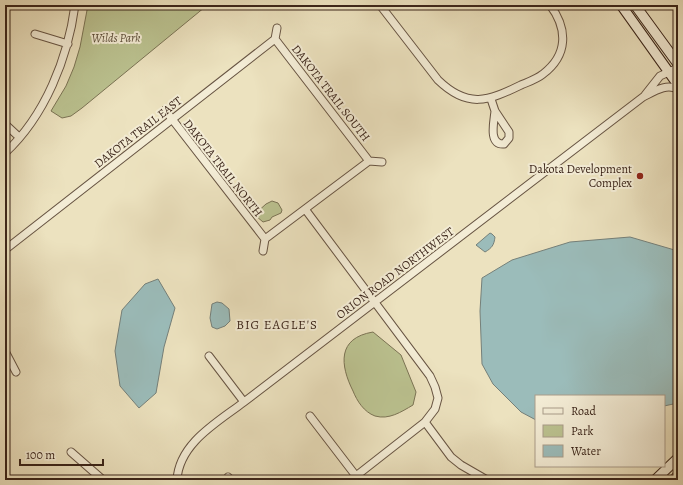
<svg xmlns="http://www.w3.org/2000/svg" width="683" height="485" font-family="Alegreya,serif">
	<rect width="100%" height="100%" fill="#ece2bf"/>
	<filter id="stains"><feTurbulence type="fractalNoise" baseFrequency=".005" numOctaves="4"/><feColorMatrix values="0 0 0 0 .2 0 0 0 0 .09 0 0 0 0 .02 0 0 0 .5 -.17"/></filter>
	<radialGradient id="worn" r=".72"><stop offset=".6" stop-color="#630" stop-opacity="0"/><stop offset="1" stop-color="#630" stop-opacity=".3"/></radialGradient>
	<path fill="#bbc290" stroke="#7b7455" d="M88,5H203L205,7L82,108L71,116L62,118L51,111L66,86L74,67L80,47Z
		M272,201L278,203L282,210L281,213L272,217L270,220L263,222L256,216V213L266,204Z
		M373,332L401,355L416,392L413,405C401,412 389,420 375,416C364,412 357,401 353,391C340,365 337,338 373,332Z"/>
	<path fill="#9bbcba" stroke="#75807a" d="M490,233L492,234L495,237C494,245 492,248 485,252L476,245Z
		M630,237L678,251V403L664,406V396H536V420L521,412L493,384L482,364L480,311L482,278L512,260L570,242Z
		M158,279L175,308L164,347L156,393L139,408L120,386L115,351L122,310L145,284Z
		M217,302L222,303L229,309L230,321L225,326L217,329L212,327L210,318L212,304Z"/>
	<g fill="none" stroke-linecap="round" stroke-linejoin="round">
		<defs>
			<path id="street" d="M380,5L438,80C468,109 488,101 521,85C528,82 537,79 543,74C568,55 568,29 550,5
				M35,34L68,44
				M275,39L369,161
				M645,95L660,76L678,68
				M491,99L495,111L509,132V138L504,144C488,145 494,122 495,111
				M165,110L265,239
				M5,124L19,137
				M5,153C45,116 68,58 75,5
				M369,161L382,162
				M305,209L430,376L435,387L438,398L435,409L425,422L356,476L354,480
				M265,239L369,161
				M6,249L275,39L277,28
				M263,251L265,239
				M5,351L16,372
				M209,356L244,402
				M310,416L356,476
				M425,422L451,457L461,465L487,480
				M71,452L103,480
				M228,477L231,480
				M177,480C179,443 218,422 244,402L643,97C653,92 668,82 678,90"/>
			<path id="secondary" d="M621,5L678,85
				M635,5L678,64
				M655,480L678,458
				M674,480L678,475"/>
		</defs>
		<use href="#street" stroke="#675443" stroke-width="9"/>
		<use href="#secondary" stroke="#3b251a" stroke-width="11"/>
		<use href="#street" stroke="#f3ecd5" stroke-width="7"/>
		<use href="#secondary" stroke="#f3ecd5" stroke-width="9"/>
	</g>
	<circle fill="#8f2418" stroke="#f3ecd5" stroke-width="1.5" cx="640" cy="176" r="4"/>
	<g text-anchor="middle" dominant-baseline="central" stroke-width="4" stroke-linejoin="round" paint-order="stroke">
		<g font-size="12" font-style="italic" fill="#5b4c38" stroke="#f3ecd5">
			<text x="116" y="38">Wilds Park</text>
		</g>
		<g font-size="12" fill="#3b251a" stroke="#f3ecd5">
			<text transform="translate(331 93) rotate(52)">DAKOTA TRAIL SOUTH</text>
			<text transform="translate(138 132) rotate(-38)">DAKOTA TRAIL EAST</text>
			<text transform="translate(223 168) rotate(52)">DAKOTA TRAIL NORTH</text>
			<text transform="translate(395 273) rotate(-37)">ORION ROAD NORTHWEST</text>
		</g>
		<g font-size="12" fill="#3b251a" stroke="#f3ecd5" text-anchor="end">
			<text x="632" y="169">Dakota Development<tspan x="632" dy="14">Complex</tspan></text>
		</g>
		<g font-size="13" letter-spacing="1" fill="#3b251a" stroke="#f3ecd5">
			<text x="277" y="324">BIG EAGLE'S</text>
		</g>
	</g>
	<rect width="683" height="485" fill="none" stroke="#ece2bf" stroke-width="20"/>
	<rect x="6" y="6" width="671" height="473" fill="none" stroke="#3b251a" stroke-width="2"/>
	<rect x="10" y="10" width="663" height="465" fill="none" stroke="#3b251a"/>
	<rect x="535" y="395" width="130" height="72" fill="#f3ecd5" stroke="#a99c8a"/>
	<rect x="543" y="408" width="20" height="6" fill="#f3ecd5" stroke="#a99c8a"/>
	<text x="571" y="415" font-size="12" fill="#3b251a">Road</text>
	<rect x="543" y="425" width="20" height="12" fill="#bbc290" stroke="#a99c8a"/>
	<text x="571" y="435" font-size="12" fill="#3b251a">Park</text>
	<rect x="543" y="445" width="20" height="12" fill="#9bbcba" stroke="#a99c8a"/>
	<text x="571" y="455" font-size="12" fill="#3b251a">Water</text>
	<path d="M20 459v6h83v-6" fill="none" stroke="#3b251a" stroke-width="2"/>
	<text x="26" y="459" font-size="12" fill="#3b251a" stroke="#f3ecd5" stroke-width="3" paint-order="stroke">100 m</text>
	<rect width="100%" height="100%" filter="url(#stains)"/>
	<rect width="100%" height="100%" fill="url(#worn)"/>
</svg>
